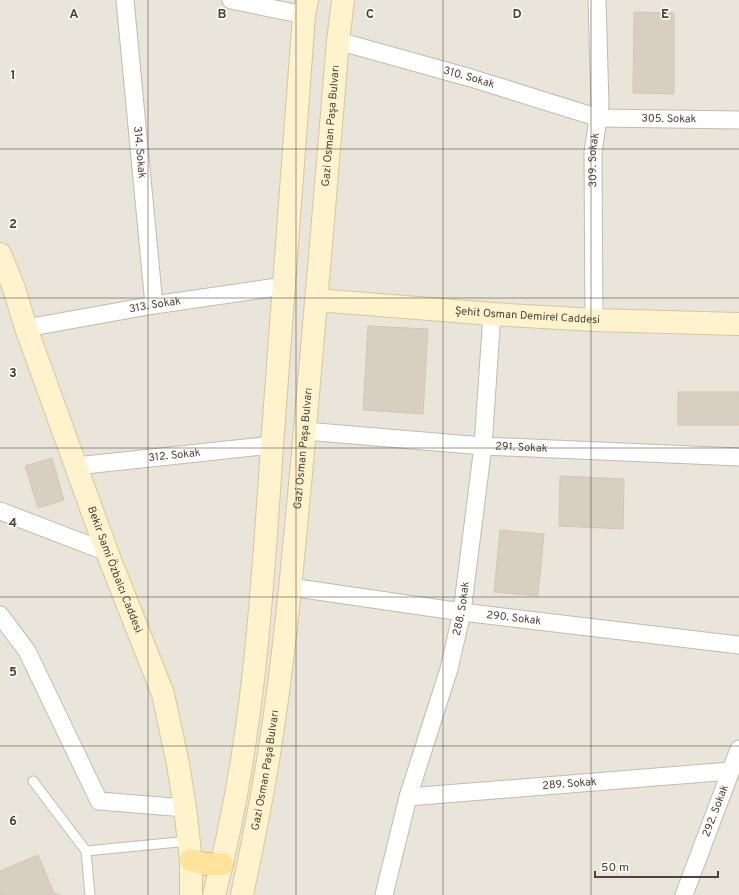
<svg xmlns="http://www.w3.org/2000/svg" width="739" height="895" font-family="Overpass,sans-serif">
	<rect width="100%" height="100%" fill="#f6f3ec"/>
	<path fill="#eae5da" d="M0,0H739V895H0Z"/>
	<path fill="#d8cfc1" stroke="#d3c7b4" d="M634,12L674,13V94L633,93Z
		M368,326L428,329L423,414L363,410Z
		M678,392H739V425H678Z
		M52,458L64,500L38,508L25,466Z
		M560,476L624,479L623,529L559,526Z
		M500,530L544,534L538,596L494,592Z
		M38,855L54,893L60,895H0V871Z"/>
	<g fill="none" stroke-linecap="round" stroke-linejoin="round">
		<defs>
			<path id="lane" d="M33,781L86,851L90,895
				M86,851L189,841"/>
			<g id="street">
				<path id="s1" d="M125,0L154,305"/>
				<path d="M231,0L304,15"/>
				<path id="s2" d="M338,41L471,78L599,118L739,120"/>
				<path id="s3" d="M594,320L593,152L600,105L597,0"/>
				<path id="s4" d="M26,328L154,305L284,286"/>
				<path id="s5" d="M305,431L483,446L739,457"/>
				<path id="s6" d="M76,466L272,445"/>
				<path d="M0,511L107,552"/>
				<path id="s7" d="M290,587L462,612L739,645"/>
				<path d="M0,615L27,651L99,801L185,808"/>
				<path id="s8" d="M408,797L730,771"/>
				<path id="s9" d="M384,895L408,797L449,669L462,612L483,446L492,314"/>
				<path id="s10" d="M684,895L739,749"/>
			</g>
			<g id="secondary">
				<path id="s11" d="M0,254L14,288L26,328L107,552L163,694L178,764L185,808L191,860V895"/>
				<path id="s12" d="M317,300L492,314L594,320L739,324"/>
				<path d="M214,895C253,746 262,599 272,446C282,302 294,159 304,15L307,0"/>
				<path id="s13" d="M242,895C252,846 263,796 270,747C285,653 293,558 302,463C315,322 326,182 338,41L343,0"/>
			</g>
			<path id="primary" d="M191,860L205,864H222"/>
		</defs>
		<use href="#lane" stroke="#c2bbae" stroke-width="11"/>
		<use href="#street" stroke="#c2bbae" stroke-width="19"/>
		<use href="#secondary" stroke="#d6c79b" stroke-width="24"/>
		<use href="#primary" stroke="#e6c16a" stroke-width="24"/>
		<use href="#lane" stroke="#fff" stroke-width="9"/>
		<use href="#street" stroke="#fff" stroke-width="17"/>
		<use href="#secondary" stroke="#fff3cd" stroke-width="22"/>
		<use href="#primary" stroke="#ffe39c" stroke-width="22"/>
	</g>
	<path fill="none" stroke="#4b4439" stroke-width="1" stroke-opacity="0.55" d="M148,0V895M296,0V895M443,0V895M591,0V895M0,149H739M0,298H739M0,448H739M0,597H739M0,746H739"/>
	<g text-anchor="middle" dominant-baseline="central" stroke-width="3" stroke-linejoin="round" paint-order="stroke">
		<g font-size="11" fill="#4b4439" stroke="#fff">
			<text stroke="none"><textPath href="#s2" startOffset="136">310. Sokak</textPath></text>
			<text stroke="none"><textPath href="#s2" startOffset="342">305. Sokak</textPath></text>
			<text stroke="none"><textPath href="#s13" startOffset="775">Gazi Osman Paşa Bulvarı</textPath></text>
			<text stroke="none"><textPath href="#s1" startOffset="153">314. Sokak</textPath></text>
			<text stroke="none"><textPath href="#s3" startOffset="160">309. Sokak</textPath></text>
			<text stroke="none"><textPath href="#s4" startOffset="131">313. Sokak</textPath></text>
			<text stroke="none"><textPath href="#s12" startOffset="211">Şehit Osman Demirel Caddesi</textPath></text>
			<text stroke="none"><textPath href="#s5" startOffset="217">291. Sokak</textPath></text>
			<text stroke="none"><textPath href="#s13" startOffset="451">Gazi Osman Paşa Bulvarı</textPath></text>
			<text stroke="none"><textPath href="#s6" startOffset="99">312. Sokak</textPath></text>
			<text stroke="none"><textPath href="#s11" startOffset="336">Bekir Sami Özbalcı Caddesi</textPath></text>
			<text stroke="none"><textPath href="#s9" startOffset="297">288. Sokak</textPath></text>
			<text stroke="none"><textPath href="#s7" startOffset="226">290. Sokak</textPath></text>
			<text stroke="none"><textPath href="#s13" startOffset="127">Gazi Osman Paşa Bulvarı</textPath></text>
			<text stroke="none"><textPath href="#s8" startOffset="162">289. Sokak</textPath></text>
			<text stroke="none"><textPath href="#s10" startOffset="90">292. Sokak</textPath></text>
		</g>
	</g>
	<g font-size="13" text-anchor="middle" font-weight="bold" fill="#4b4439" stroke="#fff" stroke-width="3" stroke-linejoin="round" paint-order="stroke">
		<text x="74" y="18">A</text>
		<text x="222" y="18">B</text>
		<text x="370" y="18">C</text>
		<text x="517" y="18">D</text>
		<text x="665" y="18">E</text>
		<text x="13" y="79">1</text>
		<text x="13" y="228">2</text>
		<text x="13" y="377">3</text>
		<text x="13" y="527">4</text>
		<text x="13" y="676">5</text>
		<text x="13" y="825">6</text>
	</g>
	<path d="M595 871v6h123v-6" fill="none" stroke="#4b4439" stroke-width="2"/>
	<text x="601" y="871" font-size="12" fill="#4b4439" stroke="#ffffff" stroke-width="3" paint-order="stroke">50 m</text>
</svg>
